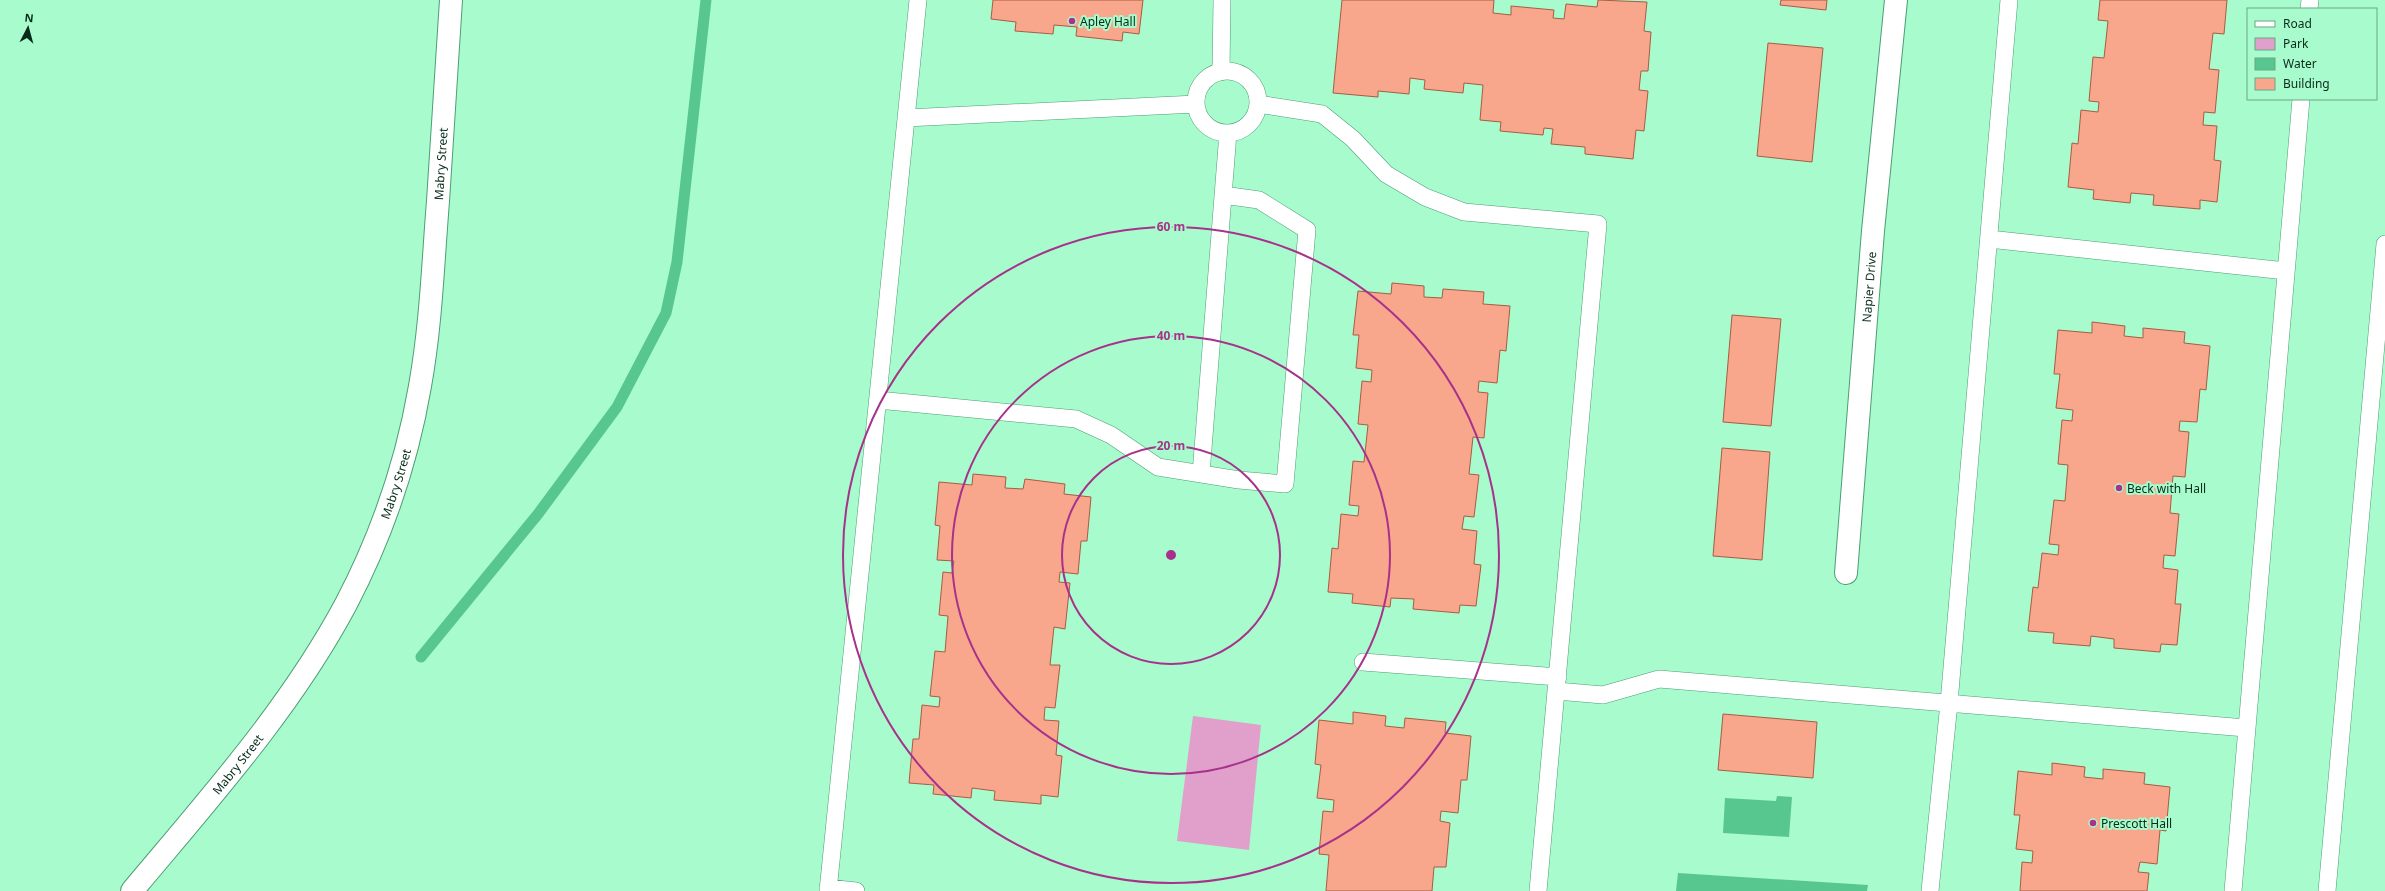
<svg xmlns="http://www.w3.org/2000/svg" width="2385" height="891" font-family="'Noto Sans',sans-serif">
	<rect width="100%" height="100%" fill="#a8fbcd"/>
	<path fill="#e0a0cb" d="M1193,716L1261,725L1249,850L1177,841Z"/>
	<path fill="#57c68f" d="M1777,796L1792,797L1789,837L1723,833L1725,798L1776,801Z
		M1678,873L1868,885L1867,891H1676Z"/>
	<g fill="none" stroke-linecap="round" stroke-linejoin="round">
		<path stroke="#57c68f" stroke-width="11" d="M421,657L538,514L617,407L666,313L677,262L706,0"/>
	</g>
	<path fill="#f8a68c" stroke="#a65d44" d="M993,0H1143L1139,34L1123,32L1122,41L1076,36L1077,27L1054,25L1053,34L1015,31L1016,22L991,19Z
		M1342,0H1494L1493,13L1511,15V6L1554,10L1553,18L1564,19L1566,4L1597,7L1598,0L1647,2L1644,31L1651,32L1648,71H1641L1639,90L1648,91L1644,131L1636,130L1633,159L1585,154V147L1551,144L1553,129L1544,128L1543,135L1500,131L1501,122L1480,120L1483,85L1464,83L1463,93L1424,89L1425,80L1410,78L1409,94L1378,91V97L1333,93Z
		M1781,0H1827L1826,10L1780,5Z
		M2100,0H2227L2224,34L2213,33L2209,69L2219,70L2215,113L2204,112L2203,125L2217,126L2214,160L2221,161L2217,202L2200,200V209L2153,205L2154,195L2131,193L2130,203L2093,199L2094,190L2068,187L2072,143L2078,144L2081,110L2098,112L2099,102L2089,101L2093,57L2104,58L2108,21L2098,20Z
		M1768,43L1823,48L1812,162L1757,156Z
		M1392,283L1424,286V297L1442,298L1443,289L1484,292L1483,304L1510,306L1506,351L1500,350L1497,383L1479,381L1478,392L1488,393L1484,438L1473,437L1469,474L1479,475L1474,517L1464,516L1462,529L1477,531L1474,564L1481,565L1476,606L1460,605L1459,613L1413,609L1414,599L1391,598L1390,607L1352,603L1353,594L1328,592L1332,548L1338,549L1341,514L1358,516L1359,506L1349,505L1353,461L1364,462L1368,425L1358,424L1362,381L1371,382L1372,370L1356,368L1359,335H1353L1358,291L1391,294Z
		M1732,315L1781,319L1771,426L1723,422Z
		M2092,322L2125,326L2124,336L2143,338V328L2185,332L2184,343L2210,346L2206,390L2200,389L2197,422L2180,421L2179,431L2189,432L2185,477L2173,476L2170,513L2179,514L2175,556L2164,555L2163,568L2178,570L2175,604H2181L2177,645L2161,644L2160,652L2114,648V639L2091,636L2090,646L2053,643L2054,633L2028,631L2033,587L2038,588L2042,553L2058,555L2059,545L2049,544L2054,500L2065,501L2068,465L2058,464L2062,420L2072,421L2073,410L2056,408L2060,374H2054L2058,330L2092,333Z
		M1722,448L1770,452L1762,560L1713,556Z
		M973,474L1006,477L1005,488L1023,489L1025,479L1065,484L1064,494L1091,497L1087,541H1081L1078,574L1060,572L1059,582L1070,583L1065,629L1054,627L1050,665H1060L1055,708L1045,707L1044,720L1059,721L1056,755L1062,756L1058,797L1041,795V804L994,800L995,791L972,788L971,798L933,794L934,785L909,783L913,739H919L922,705L939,707L940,697L930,696L935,651L945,652L948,616L939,615L943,572L952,573L954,561L937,560L940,526L935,525L939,482L972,485Z
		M1353,712L1386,716L1385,726L1404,728L1405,718L1446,722L1445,733L1471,736L1467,780H1461L1458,813L1441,811L1440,821L1450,823L1446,867H1434L1432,891H1326L1329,855L1319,854L1323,811L1333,812L1334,800L1317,798L1321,765L1315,764L1319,720L1353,724Z
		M1723,714L1817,722L1813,778L1718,770Z
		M2052,763L2085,767L2084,777L2103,779V769L2145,773L2144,784L2170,787L2166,831L2160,830L2157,864L2140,862L2138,872L2149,873L2147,891H2020L2022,862L2032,863L2033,851L2016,849L2020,815H2014L2018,771L2052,775Z"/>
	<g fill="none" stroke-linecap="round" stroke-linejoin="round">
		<defs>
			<path id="service" d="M2309,9L2310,0
				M1196 102a31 31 0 1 1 62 0a31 31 0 1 1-62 0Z
				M1221,72L1222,0
				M1258,104L1322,114L1353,139L1386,174L1425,197L1464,212L1598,224L1538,891
				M906,118L1196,104
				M1989,239L2286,271
				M878,400L1076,419L1111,435L1158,467L1239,480L1285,484L1307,230L1259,200L1223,195
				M1201,474L1228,133
				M1363,662L1558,677
				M1557,691L1603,695L1659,679L2246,728
				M828,888L856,891
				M828,891L918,0
				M1930,891L1949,703L2009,0
				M2233,891L2301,99
				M2327,891L2385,244"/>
			<g id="minor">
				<path id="s1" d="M1846,573L1873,231L1896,0"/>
			</g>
			<g id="tertiary">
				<path id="s2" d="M132,891C208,800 290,709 346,604C381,537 407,462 420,386C431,325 433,263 438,201C442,134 447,67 451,0"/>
			</g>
		</defs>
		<use href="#service" stroke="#4c9e74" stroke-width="18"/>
		<use href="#minor" stroke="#4c9e74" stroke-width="24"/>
		<use href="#tertiary" stroke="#4c9e74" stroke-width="24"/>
		<use href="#service" stroke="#fff" stroke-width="17"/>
		<use href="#minor" stroke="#fff" stroke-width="22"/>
		<use href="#tertiary" stroke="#fff" stroke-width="22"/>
	</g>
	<g fill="none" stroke="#a7328b" stroke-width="2">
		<circle cx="1171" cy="555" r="109"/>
		<circle cx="1171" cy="555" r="219"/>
		<circle cx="1171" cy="555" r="328"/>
	</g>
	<g fill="#a7328b" stroke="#a8fbcd" stroke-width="1.5">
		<circle cx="1072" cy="21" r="4"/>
		<circle cx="2119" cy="488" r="4"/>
		<circle cx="2093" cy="823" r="4"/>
	</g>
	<g text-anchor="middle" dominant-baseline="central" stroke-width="4" stroke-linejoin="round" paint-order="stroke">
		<g font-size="12" fill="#072b1a" stroke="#a8fbcd" text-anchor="start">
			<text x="1080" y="21">Apley Hall</text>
			<text x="2127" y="488">Beck with Hall</text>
			<text x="2101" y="823">Prescott Hall</text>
		</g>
		<g font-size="12" fill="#072b1a" stroke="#a8fbcd">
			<text stroke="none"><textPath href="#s2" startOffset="813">Mabry Street</textPath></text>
			<text stroke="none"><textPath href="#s1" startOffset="287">Napier Drive</textPath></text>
			<text stroke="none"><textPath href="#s2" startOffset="489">Mabry Street</textPath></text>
			<text stroke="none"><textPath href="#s2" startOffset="165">Mabry Street</textPath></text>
		</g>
	</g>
	<circle cx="1171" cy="555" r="6" fill="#a7328b" stroke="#a8fbcd" stroke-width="2"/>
	<g font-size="12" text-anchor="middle" font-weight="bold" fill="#a7328b" stroke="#a8fbcd" stroke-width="4" stroke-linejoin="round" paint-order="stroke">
		<text x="1171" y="231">60 m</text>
		<text x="1171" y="340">40 m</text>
		<text x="1171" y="450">20 m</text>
	</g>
	<rect x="2247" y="8" width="130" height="92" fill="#a8fbcd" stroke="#68a885"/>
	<rect x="2255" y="21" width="20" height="6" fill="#ffffff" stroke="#68a885"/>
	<text x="2283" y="28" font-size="12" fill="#072b1a">Road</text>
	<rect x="2255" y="38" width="20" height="12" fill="#e0a0cb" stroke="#68a885"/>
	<text x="2283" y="48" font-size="12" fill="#072b1a">Park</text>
	<rect x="2255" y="58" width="20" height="12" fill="#57c68f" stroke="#68a885"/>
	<text x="2283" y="68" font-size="12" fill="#072b1a">Water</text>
	<rect x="2255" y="78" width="20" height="12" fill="#f8a68c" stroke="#68a885"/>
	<text x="2283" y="88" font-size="12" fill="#072b1a">Building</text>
	<g transform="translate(28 28) rotate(6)" stroke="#a8fbcd" stroke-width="3" paint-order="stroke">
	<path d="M0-3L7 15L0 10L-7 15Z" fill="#072b1a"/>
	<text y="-6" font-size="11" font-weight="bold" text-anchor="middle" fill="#072b1a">N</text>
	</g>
</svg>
